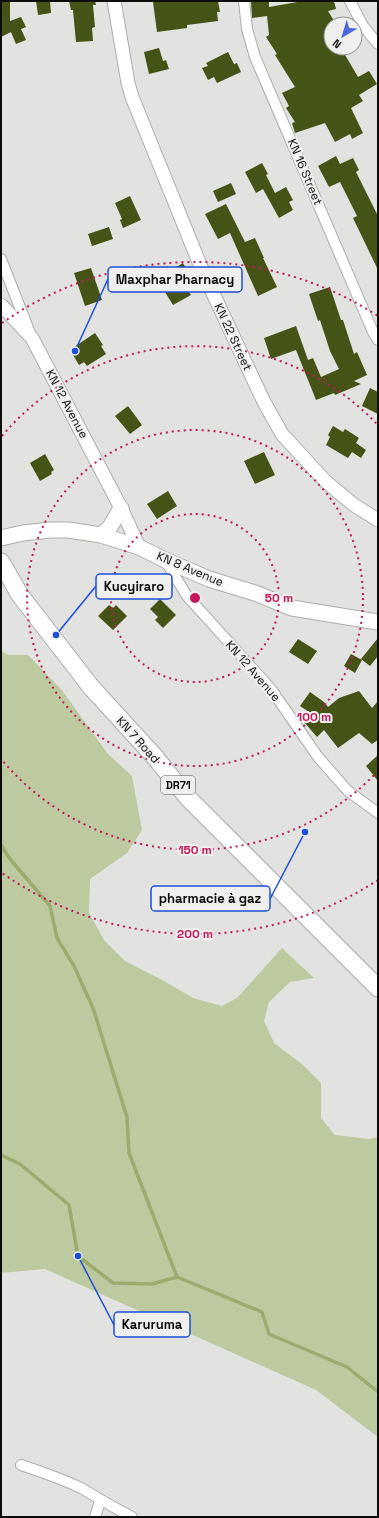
<svg xmlns="http://www.w3.org/2000/svg" width="379" height="1518" font-family="'Space Grotesk',sans-serif">
	<rect width="100%" height="100%" fill="#e2e3e0"/>
	<path fill="#bdc99f" d="M1,651L8,655H28L61,689L108,754L132,776L142,830L127,853L90,879L89,913L104,940L125,961L164,981L193,998L222,1006L237,998L282,948L314,978L290,982L269,1002L264,1021L274,1043L302,1064L321,1083V1118L335,1135L369,1139L378,1137V1437L316,1390L45,1269L1,1273Z"/>
	<g fill="none" stroke-linecap="round" stroke-linejoin="round">
		<path stroke="#9cac6f" stroke-width="3.5" d="M1,845L10,859L50,906L57,938L74,966L93,1008L127,1117L129,1153L177,1277L262,1312L269,1334L347,1367L378,1392
			M1,1155L20,1164L69,1205L78,1256L113,1283L152,1284L177,1277"/>
	</g>
	<path fill="#465316" d="M1,1H10V21L21,17L26,27L21,29L26,40L16,44L11,32L1,37Z
		M36,1H50L51,13L38,15Z
		M69,1H95L96,5H93L95,27L92,28L93,41L76,42L73,10H71Z
		M164,1H218L220,12H217L218,21L187,25V28L157,32L153,2Z
		M251,1H269V7L303,1H334L336,9L328,11L336,24H331V48H341L358,77L369,71L377,84L359,95L363,101L351,108L363,133L352,139L350,134L335,142L325,123L295,133L292,123L295,122L286,108L289,106L282,93L295,87L275,55L277,54L266,37L269,35L267,16L252,18Z
		M159,48L163,61L166,60L169,69L149,74L144,52Z
		M228,52L234,64L237,63L241,72L217,83L214,77L208,80L202,68L208,66L206,63Z
		M336,156L340,164L353,158L359,170L356,172L378,216V270L353,218L357,216L340,182L329,187L318,166Z
		M262,163L268,174L266,175L275,193L286,187L293,200L289,202L293,210L279,218L263,189L256,193L245,172Z
		M231,183L236,194L218,202L213,191Z
		M130,196L141,220L123,228L120,220L122,219L115,203Z
		M226,204L245,242L255,238L264,258H263L277,287L258,296L230,233L218,239L205,214Z
		M109,227L113,239L92,246L88,234Z
		M183,263L192,279L184,284L191,295L173,305L157,279Z
		M91,268L102,300L85,306L74,273Z
		M330,287L341,320H343L354,354L357,352L367,375L354,381L361,384L335,395L334,393L316,400L296,350L271,359L264,338L296,326L308,360L313,358L321,377L339,369L330,351L320,320L318,321L309,294Z
		M95,333L103,345L101,346L106,354L87,366L84,362L79,365L73,355L77,352L74,347Z
		M370,388L378,392V414L362,406Z
		M128,406L142,425L130,434L115,416Z
		M333,426L343,432L345,429L359,438L356,443L366,450L361,458L352,452L348,458L326,445L330,437L328,435Z
		M264,452L275,475L255,484L244,461Z
		M45,454L54,470L51,472L52,474L40,481L30,463Z
		M168,491L177,506L157,519L147,504Z
		M160,599L176,615L163,628L155,620L158,617L150,609Z
		M109,605L113,608L116,605L127,616L113,630L98,616Z
		M378,638V656L370,666L361,659Z
		M298,639L317,651L308,664L289,652Z
		M351,654L362,660L355,673L344,666Z
		M359,691L372,708L378,701V740L372,744L359,733L338,748L324,730L317,737L304,722L312,714L300,706L310,692L324,702L328,707L339,698Z
		M378,755V781L366,766Z"/>
	<g fill="none" stroke-linecap="round" stroke-linejoin="round">
		<defs>
			<path id="minor" d="M244,1L247,29L255,57L373,332L378,340
				M350,1L363,26L378,44
				M1,259L30,333
				M165,560L187,596L271,689L318,757L348,791L378,813
				M21,1465C42,1472 63,1479 83,1489C99,1499 115,1508 132,1517
				M95,1517L100,1501"/>
			<path id="tertiary" d="M114,1L128,83L132,97L203,272L264,402L282,434L325,481L354,505L378,520
				M1,305L32,338L121,508L139,547"/>
			<path id="secondary" d="M101,535L110,527L121,508
				M1,538L23,533L50,530H68L101,535L139,547L165,560L209,579L255,593L292,608L378,622"/>
			<path id="primary" d="M1,562L20,595L91,687L155,757L188,798L378,988"/>
		</defs>
		<use href="#minor" stroke="#acada9" stroke-width="12"/>
		<use href="#tertiary" stroke="#acada9" stroke-width="15"/>
		<use href="#secondary" stroke="#acada9" stroke-width="17"/>
		<use href="#primary" stroke="#acada9" stroke-width="19"/>
		<use href="#minor" stroke="#fff" stroke-width="10"/>
		<use href="#tertiary" stroke="#fff" stroke-width="13"/>
		<use href="#secondary" stroke="#fff" stroke-width="15"/>
		<use href="#primary" stroke="#fff" stroke-width="17"/>
	</g>
	<g fill="none" stroke="#c2185b" stroke-width="2" stroke-dasharray="2 4">
		<circle cx="195" cy="598" r="84"/>
		<circle cx="195" cy="598" r="168"/>
		<path d="M378 771A252 252 0 0 1 2 760M2 436A252 252 0 0 1 378 425"/>
		<path d="M378 880A336 336 0 0 1 2 873M2 323A336 336 0 0 1 378 316"/>
	</g>
	<g text-anchor="middle" dominant-baseline="central" stroke-width="4" stroke-linejoin="round" paint-order="stroke">
		<rect fill="#eff0ed" stroke="#50504f" stroke-width="1" x="161" y="776" width="34" height="18" rx="3"/>
		<g font-size="11" font-weight="bold" fill="#0c0c0b">
			<text x="178" y="785">DR71</text>
		</g>
		<g font-size="12" fill="#0c0c0b" stroke="#eff0ed">
			<text transform="translate(305 172) rotate(67)">KN 16 Street</text>
			<text transform="translate(233 337) rotate(65)">KN 22 Street</text>
			<text transform="translate(67 404) rotate(62)">KN 12 Avenue</text>
			<text transform="translate(190 569) rotate(23)">KN 8 Avenue</text>
			<text transform="translate(253 671) rotate(49)">KN 12 Avenue</text>
			<text transform="translate(138 740) rotate(48)">KN 7 Road</text>
		</g>
	</g>
	<circle cx="195" cy="598" r="6" fill="#c2185b" stroke="#eff0ed" stroke-width="2"/>
	<g font-size="12" text-anchor="middle" font-weight="bold" fill="#c2185b" stroke="#eff0ed" stroke-width="4" stroke-linejoin="round" paint-order="stroke">
		<text x="279" y="602">50 m</text>
		<text x="314" y="721">100 m</text>
		<text x="195" y="854">150 m</text>
		<text x="195" y="938">200 m</text>
	</g>
	<path fill="none" stroke="#1d4ed8" stroke-width="1.5" d="M75 351L108 279M56 635L96 586M305 832L270 899M78 1256L114 1325"/>
	<g fill="#1d4ed8" stroke="#eff0ed" stroke-width="1.5">
		<circle cx="75" cy="351" r="4"/>
		<circle cx="56" cy="635" r="4"/>
		<circle cx="305" cy="832" r="4"/>
		<circle cx="78" cy="1256" r="4"/>
	</g>
	<g fill="#eff0ed" stroke="#1d4ed8" stroke-width="1.5">
		<rect x="108" y="267" width="134" height="25" rx="4"/>
		<rect x="96" y="574" width="76" height="25" rx="4"/>
		<rect x="151" y="886" width="119" height="25" rx="4"/>
		<rect x="114" y="1312" width="76" height="25" rx="4"/>
	</g>
	<g font-size="13" text-anchor="middle" font-weight="bold" fill="#0c0c0b">
		<text x="175" y="284">Maxphar Pharnacy</text>
		<text x="134" y="591">Kucyiraro</text>
		<text x="210" y="903">pharmacie à gaz</text>
		<text x="152" y="1329">Karuruma</text>
	</g>
	<rect width="379" height="1518" fill="none" stroke="#0c0c0b" stroke-width="4"/>
	<g transform="translate(343 36) rotate(218)"><circle r="19" fill="#eff0ed" stroke="#949593"/>
	<path d="M0-3L7 15L0 10L-7 15Z" fill="#4e67db"/>
	<text y="-6" font-size="11" font-weight="bold" text-anchor="middle" fill="#0c0c0b">N</text>
	</g>
</svg>
